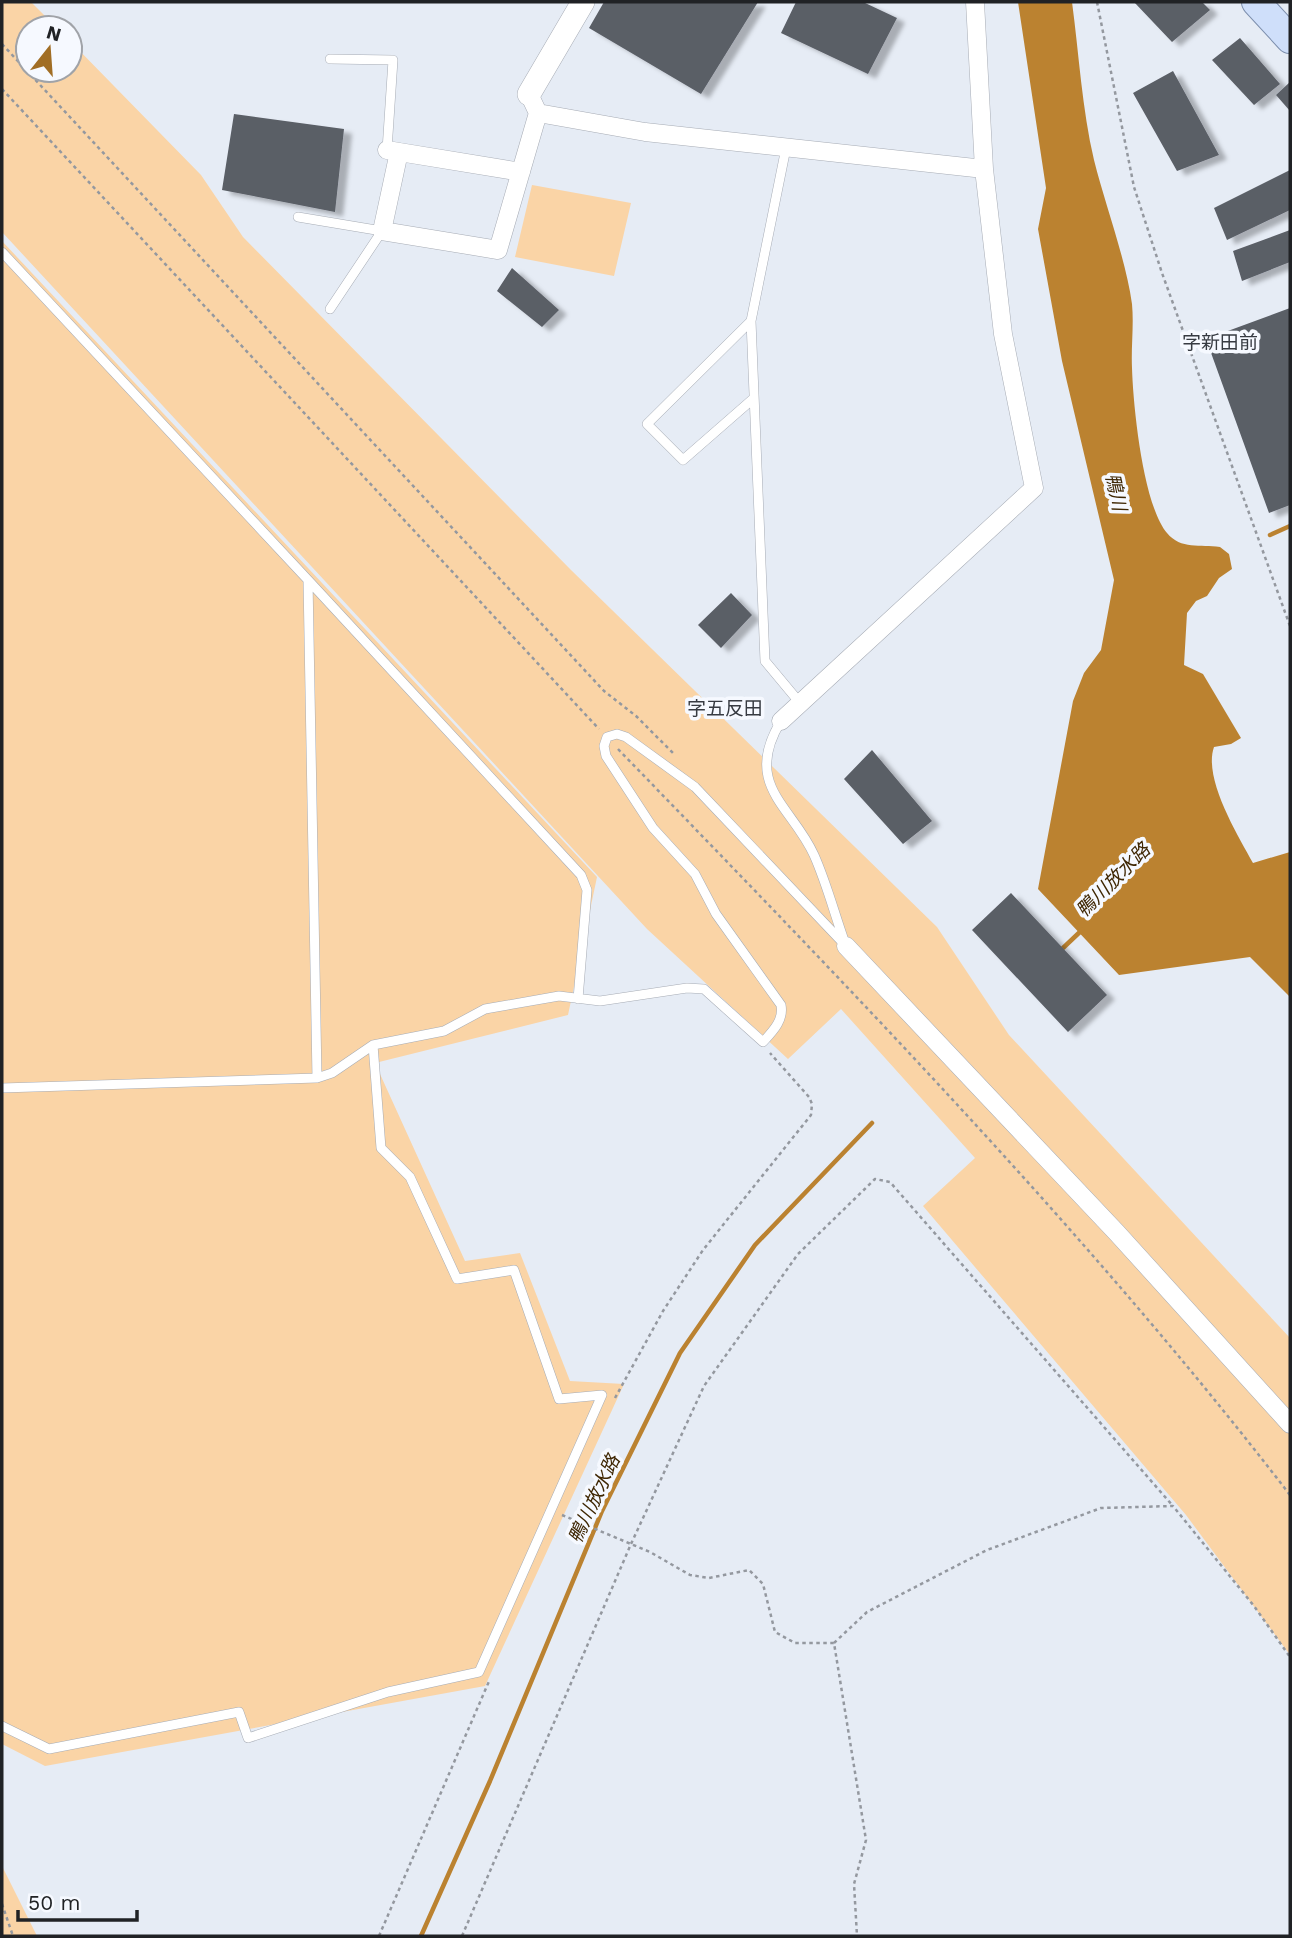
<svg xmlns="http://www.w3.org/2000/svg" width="1292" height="1938" font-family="'Work Sans','Noto Sans JP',sans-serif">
	<defs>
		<filter id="shadow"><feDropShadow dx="8" dy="4.5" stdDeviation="2" flood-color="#0004"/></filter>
	</defs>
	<rect width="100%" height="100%" fill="#e6ecf5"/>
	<path fill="#fad4a6" d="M2,2H31L57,28H28V70H70V41L201,175L243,237L571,570L937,927L1009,1035L1290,1338V1655L1186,1515L923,1206L975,1158L841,1009L788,1059L647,929L2,232Z
		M532,185L631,203L614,276L515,257Z
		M2,241L597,877L568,1015L375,1063L465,1261L520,1253L570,1381L624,1384L485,1686L45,1766L2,1744Z
		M2,1866L37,1936H2Z"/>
	<path fill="#bb8230" d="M1018,2H1072C1079,54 1082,109 1094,160C1105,204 1126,260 1132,304C1134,325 1131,347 1132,368C1133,405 1143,505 1167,533C1181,550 1200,544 1220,547L1229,554L1232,569L1219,578L1207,596L1196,601L1187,613L1184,665L1203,674L1241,738L1231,744L1214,747C1203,778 1237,834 1253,863L1290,852V997L1250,957L1119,975L1038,889L1073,701L1084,673L1101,650L1114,580L1062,361L1038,229L1046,188Z"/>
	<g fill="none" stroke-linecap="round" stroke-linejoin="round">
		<path stroke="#bb8230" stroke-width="4.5" d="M1270,535L1290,526
			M1063,948L1082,930
			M421,1936L490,1781L602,1511L680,1353L755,1245L872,1123"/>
	</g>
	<path fill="#5a5e66" filter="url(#shadow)" d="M604,2H758L701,94L589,28Z
		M796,2H863L897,18L868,74L781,33Z
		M1134,2H1202L1210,10L1172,42Z
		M1240,38L1280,84L1254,105L1212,60Z
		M1173,71L1219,155L1177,171L1133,93Z
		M1290,82V111L1276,95Z
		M234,114L344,129L335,212L222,190Z
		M1290,170V210L1227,240L1214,208Z
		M1290,230V262L1242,281L1233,251Z
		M512,268L559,310L542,327L497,291Z
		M1290,308V505L1269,513L1206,339Z
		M731,593L752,615L721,648L698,625Z
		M872,750L932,821L903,844L844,779Z
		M1011,893L1107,995L1068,1032L972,930Z"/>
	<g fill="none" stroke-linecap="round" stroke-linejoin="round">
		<defs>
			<path id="service" d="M330,59L393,60L387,150
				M786,148L751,321L765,661L800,703
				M298,217L382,231L330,309
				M2,252L308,580L317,1078L2,1088
				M751,321L647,424L683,460L754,398
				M308,580L581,875L587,890L578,999
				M317,1078L332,1073L373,1045L444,1031L485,1009L559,996L600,1001L687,988L704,989L763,1042C773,1031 784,1020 781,1005L716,914L695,874L653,828L606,756L604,746L607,737L617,734L626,737L695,787L846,946C835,916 827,884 814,855C792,806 742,785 781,721
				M2,1726L49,1749L239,1712L248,1738L388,1692L479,1672L602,1395L559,1399L514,1270L457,1279L410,1177L381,1148L373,1045"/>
			<path id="minor" d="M529,94L538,113L645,132L984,169
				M387,150L521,172
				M399,152L382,231L498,250L538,113
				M781,721L1034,488L1003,334L984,169L975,2
				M846,946L1117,1233L1290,1424"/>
			<path id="tertiary" d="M529,94L583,2"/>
			<path id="primary" d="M1256,2L1290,39"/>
		</defs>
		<use href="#service" stroke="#a7acb5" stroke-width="10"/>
		<use href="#minor" stroke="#a7acb5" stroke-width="19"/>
		<use href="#tertiary" stroke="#a7acb5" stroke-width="24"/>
		<use href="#primary" stroke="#7d8fad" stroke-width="30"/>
		<path stroke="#94989f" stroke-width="2.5" stroke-dasharray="3.5 3.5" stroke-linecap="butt" d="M1097,2L1134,187L1162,273L1290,626
			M2,44L604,691L636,716L675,755
			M2,89L599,729
			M618,749C851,990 1085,1229 1290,1495
			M615,1398L663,1311L703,1250L811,1115L812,1104L809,1097L770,1053
			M562,1515L650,1552L690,1575L709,1578L749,1570L763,1584L775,1632L795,1643H834L866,1840L854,1884L857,1936
			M834,1643L867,1612L987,1550L1101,1508L1173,1506L1254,1606L1290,1657
			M2,1904L13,1936
			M379,1936L490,1679
			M462,1936L631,1544L704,1386L798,1254L875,1179L890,1182L1173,1506"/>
		<use href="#service" stroke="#fff" stroke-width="9"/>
		<use href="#minor" stroke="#fff" stroke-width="18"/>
		<use href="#tertiary" stroke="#fff" stroke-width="23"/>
		<use href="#primary" stroke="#cfdffa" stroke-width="28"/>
	</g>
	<g text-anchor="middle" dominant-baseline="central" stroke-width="7" stroke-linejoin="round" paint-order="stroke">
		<g font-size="19" fill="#373b42" stroke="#f6f9ff">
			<text x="1220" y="342">字新田前</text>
			<text x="725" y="708">字五反田</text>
		</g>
		<g font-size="19" font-style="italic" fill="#3f2704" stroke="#f6f9ff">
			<text transform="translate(1116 492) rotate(78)">鴨川</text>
			<text transform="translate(1113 880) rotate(-45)">鴨川放水路</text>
			<text transform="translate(594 1499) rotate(-65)">鴨川放水路</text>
		</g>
	</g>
	<rect width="1292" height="1938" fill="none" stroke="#202225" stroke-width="7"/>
	<g transform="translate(49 49) rotate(17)"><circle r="33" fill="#f6f9ff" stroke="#a0a3a8" stroke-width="2"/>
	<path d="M0-5L12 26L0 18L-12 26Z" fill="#a16e25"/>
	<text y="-10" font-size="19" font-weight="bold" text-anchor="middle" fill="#202225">N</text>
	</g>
	<path d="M18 1910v10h119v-10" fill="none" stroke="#202225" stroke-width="3.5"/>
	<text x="28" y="1910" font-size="21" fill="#202225" stroke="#f6f9ff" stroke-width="5" paint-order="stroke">50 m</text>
</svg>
